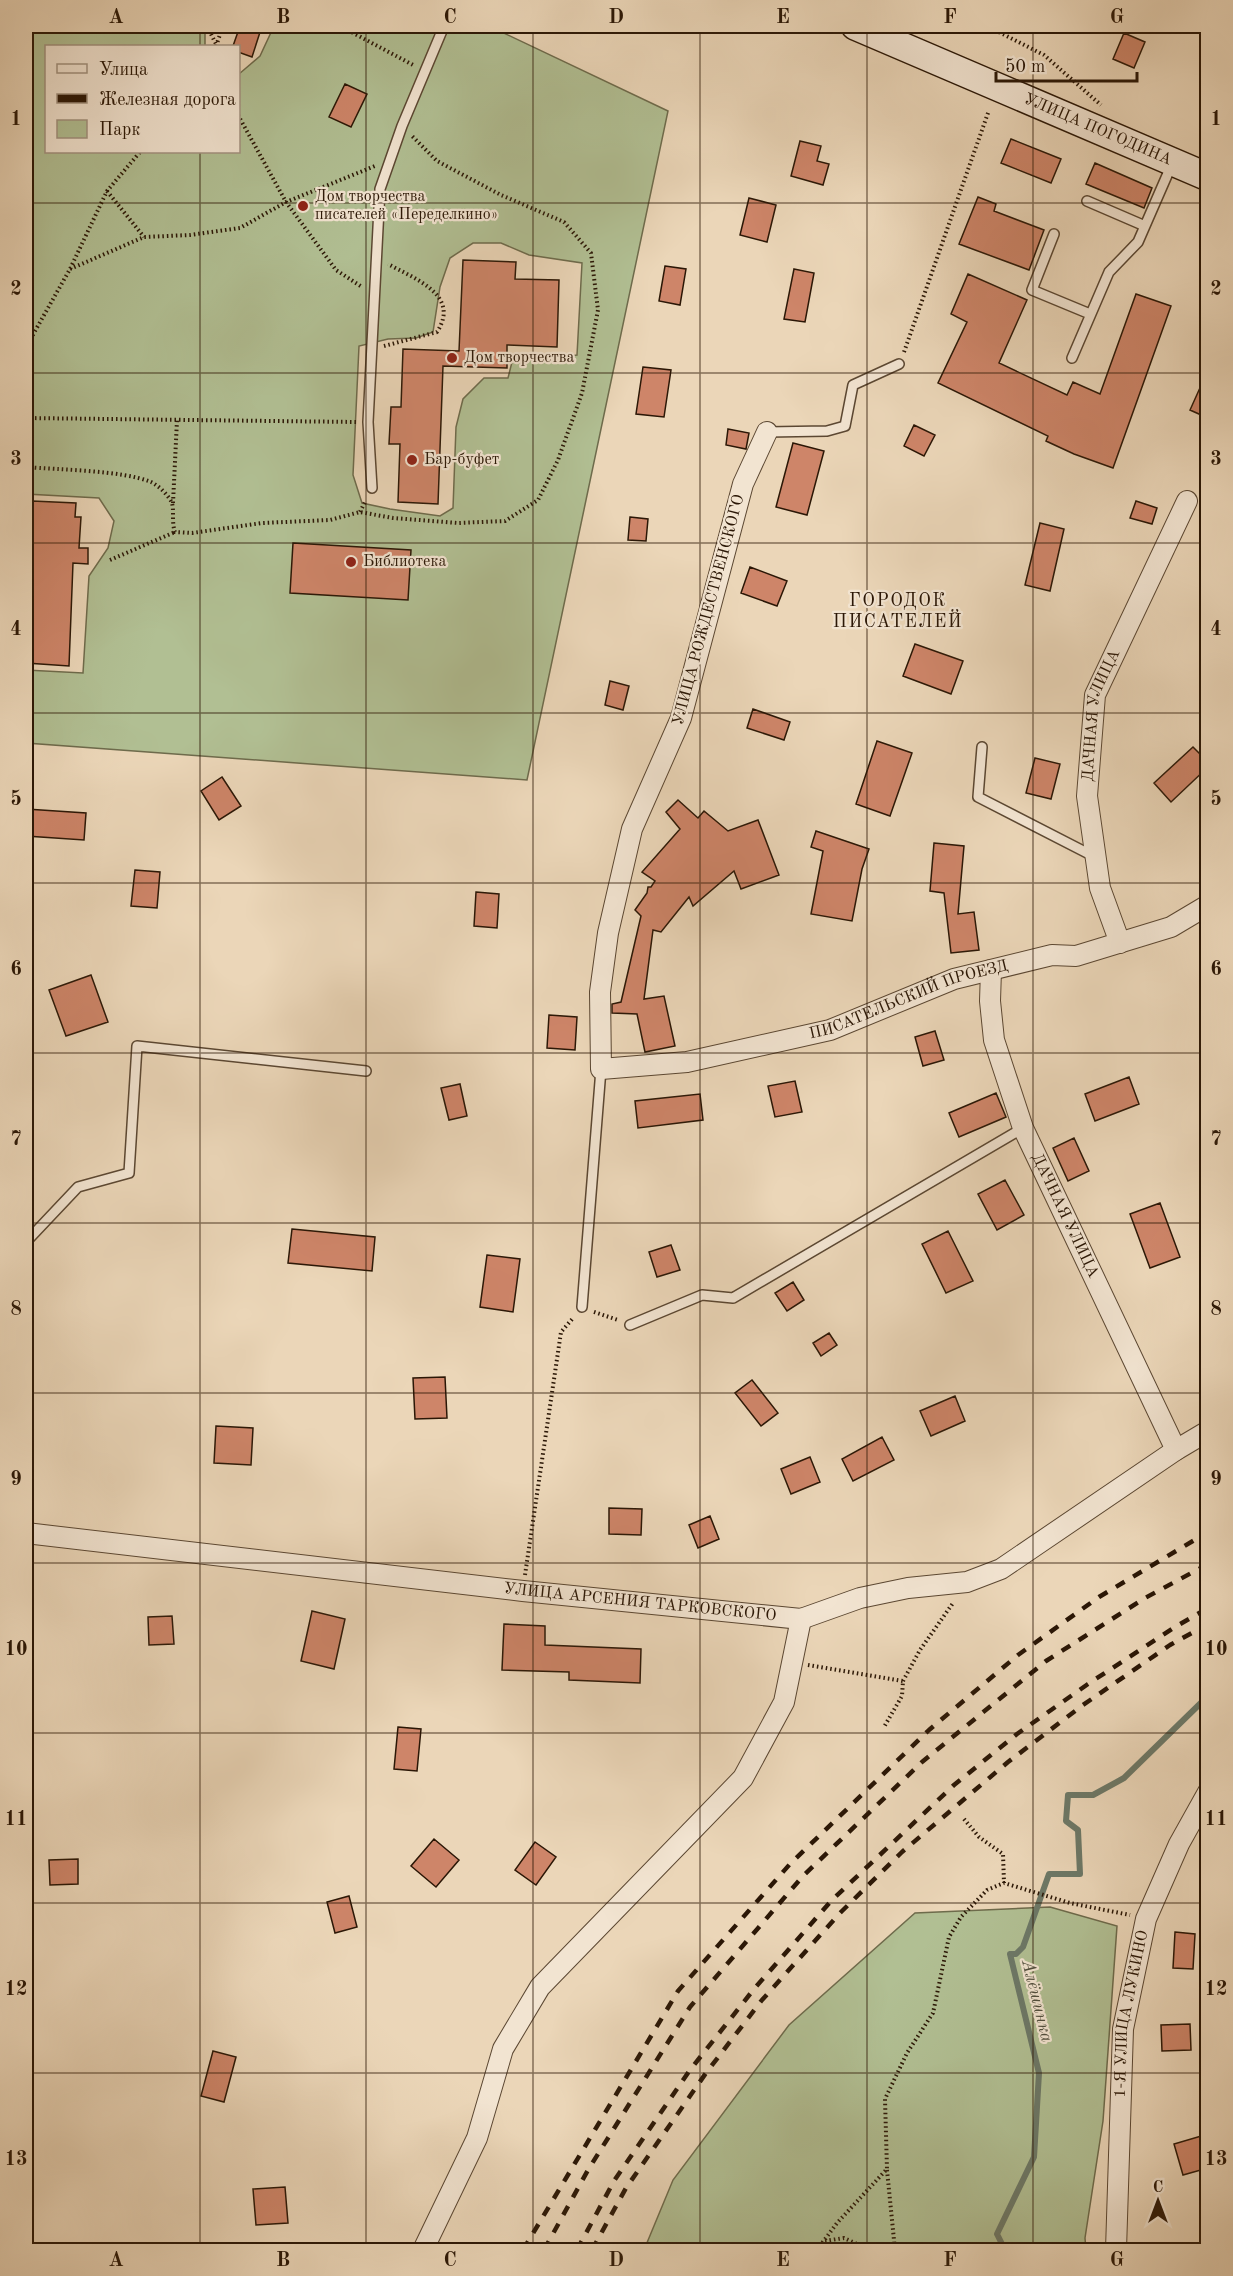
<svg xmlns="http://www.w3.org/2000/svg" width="1233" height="2276" font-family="'Old Standard TT',serif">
	<rect width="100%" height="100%" fill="#ebd6b8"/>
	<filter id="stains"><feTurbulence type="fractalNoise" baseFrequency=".00333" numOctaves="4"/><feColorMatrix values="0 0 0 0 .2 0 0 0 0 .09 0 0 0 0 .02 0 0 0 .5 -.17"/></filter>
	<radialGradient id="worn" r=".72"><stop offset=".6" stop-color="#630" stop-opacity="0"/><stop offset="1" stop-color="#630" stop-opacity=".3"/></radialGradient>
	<path fill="#b1bf93" stroke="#6e6b4c" stroke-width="1.5" fill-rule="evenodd" d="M26,26H205V46H46V152H238L239,74L260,56L274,26H489L668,111L527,780L26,743V670L83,673L89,576L108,548L114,521L99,498L26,494ZM473,243H501L529,255L582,263L577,355L512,362L508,378H484L463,399L456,427L453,508L440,516L390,509L362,503L353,475L359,346L388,339L416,338L433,332L440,287L450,258Z
		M1050,1907L1117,1926L1103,2121L1085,2238L1086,2250H644L673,2180L789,2025L915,1913Z"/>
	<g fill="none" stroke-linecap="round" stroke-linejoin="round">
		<path stroke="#6d7968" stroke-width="6" d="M1005,2250L997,2234L1034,2157L1039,2073L1010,1954H1016L1023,1947L1049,1874H1080L1078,1830L1066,1821L1068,1795H1093L1124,1778L1208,1696"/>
	</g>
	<path fill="#ce8569" stroke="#2b1706" stroke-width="1.5" d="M240,26H262L252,57L238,52V46H233Z
		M1124,33L1145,42L1134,68L1113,59Z
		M345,84L367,94L351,127L329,117Z
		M1011,139L1061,159L1051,183L1001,163Z
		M800,141L821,146L817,161L829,164L823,185L791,176Z
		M1095,163L1152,188L1144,208L1086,184Z
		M978,197L996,204L994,211L1044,230L1029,270L959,244Z
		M749,198L776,205L767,242L740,235Z
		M463,260L516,262L515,279L559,280L557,347L507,345V368L443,366L438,504L398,502L400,444H389L391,407H401L403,349L459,351Z
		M665,266L686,269L680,305L659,301Z
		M794,269L814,273L805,322L784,319Z
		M968,274L1027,300L999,363L1067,395L1073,382L1100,394L1136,294L1171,306L1113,468L1074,454L1046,441L1048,436L938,383L967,322L951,314Z
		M643,367L671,370L664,417L636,414Z
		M1208,370V418L1190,410Z
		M914,425L935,435L924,456L904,446Z
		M728,429L749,433L746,449L726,445Z
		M793,443L824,451L807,515L776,507Z
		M32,501L76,503L75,517H81L79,548H88V564L73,563L69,666L26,663Z
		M1136,501L1157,508L1152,524L1130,518Z
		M630,517L648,519L646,541L628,540Z
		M1040,523L1064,529L1050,591L1025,585Z
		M293,543L411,550L408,600L290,593Z
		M750,567L787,581L777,606L741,593Z
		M915,644L963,661L951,694L903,676Z
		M610,681L629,686L623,710L605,705Z
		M753,709L790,722L784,740L747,728Z
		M877,741L912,753L890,816L856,804Z
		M1193,747L1208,762V767L1171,802L1154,783Z
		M1035,758L1060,764L1051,799L1026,793Z
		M222,777L241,806L219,820L201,791Z
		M678,800L698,818L704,811L728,831L758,820L779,875L741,889L734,871L693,906L689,897L661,932L653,930L644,999L664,996L675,1046L645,1052L637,1014L612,1013V1004L621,1002L641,916L635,910L647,893L648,887H651L655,881L642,872L680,829L666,812Z
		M26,809L86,813L84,840L26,836Z
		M816,831L869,849L862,869L852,921L811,914L823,851L811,847Z
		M934,843L964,846L958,914L974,912L979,950L951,953L944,893L930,891Z
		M135,870L160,872L157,908L131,906Z
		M476,892L499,894L497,928L474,926Z
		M91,975L108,1022L66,1036L49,990Z
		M549,1015L577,1017L575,1050L547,1048Z
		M935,1031L944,1060L923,1066L915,1037Z
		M1129,1077L1139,1104L1095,1121L1085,1094Z
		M795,1081L802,1112L775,1117L768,1086Z
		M460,1084L467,1116L449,1120L441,1088Z
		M996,1093L1006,1117L959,1137L949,1113Z
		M700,1094L703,1120L638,1128L635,1101Z
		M1074,1138L1089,1171L1068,1181L1053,1148Z
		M1005,1180L1024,1215L997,1230L978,1194Z
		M1160,1203L1180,1257L1150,1268L1130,1214Z
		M292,1229L375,1237L372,1271L288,1263Z
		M948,1231L973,1281L946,1293L922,1244Z
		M671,1245L680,1270L657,1277L649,1252Z
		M487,1255L520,1259L513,1312L480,1307Z
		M793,1282L804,1300L787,1311L775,1293Z
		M829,1333L837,1345L821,1356L813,1343Z
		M445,1377L447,1418L415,1419L413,1378Z
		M752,1380L778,1413L761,1426L735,1393Z
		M955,1396L965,1421L931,1436L920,1411Z
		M216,1426L253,1428L251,1465L214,1463Z
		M882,1437L894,1460L853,1481L842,1459Z
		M810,1457L820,1482L791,1494L781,1469Z
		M609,1508L642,1509L641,1535L609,1534Z
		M710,1516L719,1539L698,1548L689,1525Z
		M312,1611L345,1619L334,1669L301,1661Z
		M172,1616L174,1644L149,1645L148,1617Z
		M504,1624L545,1626V1645L641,1649L640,1683L569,1680V1672L502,1670Z
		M398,1727L421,1729L417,1771L394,1769Z
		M434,1839L459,1860L436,1887L411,1866Z
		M535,1842L556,1857L536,1885L515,1870Z
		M78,1859V1884L50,1885L49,1860Z
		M349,1896L357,1927L335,1933L327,1902Z
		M1175,1932L1195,1934L1193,1969L1173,1968Z
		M1190,2024L1191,2050L1162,2051L1161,2025Z
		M213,2051L236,2057L224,2102L201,2096Z
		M1208,2134V2168L1183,2175L1174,2144Z
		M285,2187L288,2223L256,2225L253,2189Z"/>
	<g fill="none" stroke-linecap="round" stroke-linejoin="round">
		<defs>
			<path id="service" d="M1087,201L1145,226
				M1054,234L1032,290L1090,314
				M1072,358L1109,272L1138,242L1172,164
				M767,432L827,431L845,426L853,385L899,364
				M372,488L368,422L380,189L402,126L444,26
				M982,747L978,797L1095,857
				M26,1242L78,1187L129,1173L137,1046L366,1071
				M582,1307L601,1069
				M630,1325L702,1295L733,1298L1023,1128"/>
			<g id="minor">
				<path id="s1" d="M767,432L743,484L681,718L632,829L608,933L600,992L601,1069L687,1062L830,1030L954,979L1052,955L1076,956L1171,927L1208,905"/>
				<path id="s2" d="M1120,943L1100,888L1087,796L1095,695L1187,501"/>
				<path id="s3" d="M991,970L990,1001L994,1040L1023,1128L1176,1450"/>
				<path id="s4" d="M26,1533L523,1591L801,1619L860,1598L908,1588L967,1582L1001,1569L1176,1450L1208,1431"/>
				<path d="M423,2250L477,2138L503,2049L540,1987L743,1778L784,1702L801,1619"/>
				<path id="s5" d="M1116,2250L1123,2029L1146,1919L1179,1844L1208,1792"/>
			</g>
			<g id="secondary">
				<path id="s6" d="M855,26L1208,177"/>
			</g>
		</defs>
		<use href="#service" stroke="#5b4732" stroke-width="12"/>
		<use href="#minor" stroke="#5b4732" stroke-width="22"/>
		<use href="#secondary" stroke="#2b1706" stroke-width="30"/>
		<path stroke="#2b1706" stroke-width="4" stroke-dasharray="1.5 3" stroke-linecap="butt" d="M207,26L217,46
			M340,26L415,66
			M987,26L1044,55L1101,105
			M216,46L223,26
			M238,115L286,202L336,270L362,287
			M107,191L144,237
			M70,269L144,237L190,235L240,228L286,202L375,166
			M384,346L437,332C461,295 415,279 388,264
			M26,347L70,269L107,191L140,152
			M904,352L989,110
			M26,418L356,422
			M26,467C60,470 121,470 151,482C159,486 166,493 171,501C175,508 171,521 175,532L192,533L262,523L330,520L360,512L393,518L458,523L505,521L538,500L558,460L582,393L598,310L591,253L564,222L501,195L437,161L411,135
			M173,503L177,420
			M360,512L366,500
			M110,560L175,532
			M594,1312L618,1320
			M525,1575L561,1332L574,1317
			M808,1665L903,1681L902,1696L884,1727
			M903,1681L920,1650L953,1603
			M964,1819L979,1837L1003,1854L1004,1883
			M887,2170L895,2250
			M825,2241L844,2238L870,2250
			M817,2250L837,2223L887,2169L885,2099L907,2053L933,2013L949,1937L961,1917L987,1890L1004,1883L1070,1903L1130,1915"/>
		<use href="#service" stroke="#f2e4d1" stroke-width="9"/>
		<use href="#minor" stroke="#f2e4d1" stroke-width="20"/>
		<use href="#secondary" stroke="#f2e4d1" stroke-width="27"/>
		<path stroke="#2b1706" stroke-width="4.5" stroke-dasharray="10 10" stroke-linecap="butt" d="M523,2250L678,1991L790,1864L929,1730L1018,1655L1099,1597L1208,1532
			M544,2250L588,2170L690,2007L803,1876L922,1762L1046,1661L1145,1598L1208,1564
			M577,2250L614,2181L690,2070L754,1989L832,1900L954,1785L1017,1734L1088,1684L1175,1627L1208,1608
			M592,2250L626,2188L706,2073L762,2000L840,1913L902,1852L1008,1762L1083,1705L1170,1645L1208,1624"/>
	</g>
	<path fill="none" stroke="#2b1706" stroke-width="1.5" stroke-opacity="0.55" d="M200,26V46M366,26V2250M533,26V2250M700,26V2250M867,26V2250M1033,26V2250M200,152V2250M26,203H1208M26,373H1208M26,543H1208M26,713H1208M26,883H1208M26,1053H1208M26,1223H1208M26,1393H1208M26,1563H1208M26,1733H1208M26,1903H1208M26,2073H1208"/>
	<g fill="#8f2418" stroke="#f2e4d1" stroke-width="2">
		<circle cx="303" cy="206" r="6"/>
		<circle cx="452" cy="358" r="6"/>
		<circle cx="412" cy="460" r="6"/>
		<circle cx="351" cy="562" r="6"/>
	</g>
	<g text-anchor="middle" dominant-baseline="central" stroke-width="4.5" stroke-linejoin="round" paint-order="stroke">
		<g font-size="16" fill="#2b1706" stroke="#f2e4d1">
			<text stroke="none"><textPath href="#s6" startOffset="264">УЛИЦА ПОГОДИНА</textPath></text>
			<text transform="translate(709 610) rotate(-75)">УЛИЦА РОЖДЕСТВЕНСКОГО</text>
			<text stroke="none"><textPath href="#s2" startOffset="234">ДАЧНАЯ УЛИЦА</textPath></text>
			<text stroke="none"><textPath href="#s1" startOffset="981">ПИСАТЕЛЬСКИЙ ПРОЕЗД</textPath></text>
			<text stroke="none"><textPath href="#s3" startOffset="260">ДАЧНАЯ УЛИЦА</textPath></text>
			<text stroke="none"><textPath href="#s4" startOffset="618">УЛИЦА АРСЕНИЯ ТАРКОВСКОГО</textPath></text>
			<text stroke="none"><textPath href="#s5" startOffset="237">1-Я УЛИЦА ЛУКИНО</textPath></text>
		</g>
		<g font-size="16" fill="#2b1706" stroke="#f2e4d1" text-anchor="start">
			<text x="315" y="197">Дом творчества<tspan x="315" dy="18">писателей «Переделкино»</tspan></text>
			<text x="464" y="358">Дом творчества</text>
			<text x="424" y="460">Бар-буфет</text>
			<text x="363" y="562">Библиотека</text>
		</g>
		<g font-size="18" letter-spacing="1.5" fill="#2b1706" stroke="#f2e4d1">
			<text x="898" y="601">ГОРОДОК<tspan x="898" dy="21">ПИСАТЕЛЕЙ</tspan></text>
		</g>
		<g font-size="18" font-style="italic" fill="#52503f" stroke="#f2e4d1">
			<text transform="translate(1037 2001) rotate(76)">Алёшинка</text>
		</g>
	</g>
	<rect width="1233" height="2276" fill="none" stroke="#ebd6b8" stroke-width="66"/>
	<rect x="45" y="45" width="195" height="108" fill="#f2e4d1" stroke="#a29280" stroke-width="1.5"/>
	<rect x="57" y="64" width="30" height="9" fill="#f2e4d1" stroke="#a29280" stroke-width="1.5"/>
	<text x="99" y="75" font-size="18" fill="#2b1706">Улица</text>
	<rect x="57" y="94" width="30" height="9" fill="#2b1706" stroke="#a29280" stroke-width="1.5"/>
	<text x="99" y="105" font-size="18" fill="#2b1706">Железная дорога</text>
	<rect x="57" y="120" width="30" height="18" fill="#b1bf93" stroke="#a29280" stroke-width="1.5"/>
	<text x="99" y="135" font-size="18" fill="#2b1706">Парк</text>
	<g transform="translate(1158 2201)" stroke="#f2e4d1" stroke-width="4.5" paint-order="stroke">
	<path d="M0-4.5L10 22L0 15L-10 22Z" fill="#2b1706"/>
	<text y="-9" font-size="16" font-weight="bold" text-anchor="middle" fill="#2b1706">С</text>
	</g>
	<path d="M996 72v9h141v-9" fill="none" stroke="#2b1706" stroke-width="3"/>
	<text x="1005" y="72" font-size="18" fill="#2b1706" stroke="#f2e4d1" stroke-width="4.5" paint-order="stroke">50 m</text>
	<rect x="33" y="33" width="1167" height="2210" fill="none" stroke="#2b1706" stroke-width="2"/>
	<g font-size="20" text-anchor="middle" font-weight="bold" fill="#2b1706">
		<text x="116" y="23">A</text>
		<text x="283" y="23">B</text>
		<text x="450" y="23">C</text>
		<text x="616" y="23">D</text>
		<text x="783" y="23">E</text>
		<text x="950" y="23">F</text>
		<text x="1117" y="23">G</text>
		<text x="16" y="125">1</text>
		<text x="1216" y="125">1</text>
		<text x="16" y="295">2</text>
		<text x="1216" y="295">2</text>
		<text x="16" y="465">3</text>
		<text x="1216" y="465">3</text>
		<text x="16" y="635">4</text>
		<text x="1216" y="635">4</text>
		<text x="16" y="805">5</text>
		<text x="1216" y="805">5</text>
		<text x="16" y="975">6</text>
		<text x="1216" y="975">6</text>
		<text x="16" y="1145">7</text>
		<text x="1216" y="1145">7</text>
		<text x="16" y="1315">8</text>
		<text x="1216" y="1315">8</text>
		<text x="16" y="1485">9</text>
		<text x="1216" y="1485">9</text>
		<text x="16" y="1655">10</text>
		<text x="1216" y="1655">10</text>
		<text x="16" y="1825">11</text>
		<text x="1216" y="1825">11</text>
		<text x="16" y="1995">12</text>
		<text x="1216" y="1995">12</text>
		<text x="16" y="2165">13</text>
		<text x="1216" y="2165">13</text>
		<text x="116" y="2266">A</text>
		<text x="283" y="2266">B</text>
		<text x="450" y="2266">C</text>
		<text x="616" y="2266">D</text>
		<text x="783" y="2266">E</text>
		<text x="950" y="2266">F</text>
		<text x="1117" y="2266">G</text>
	</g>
	<rect width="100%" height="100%" filter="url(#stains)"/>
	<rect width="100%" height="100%" fill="url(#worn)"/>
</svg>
